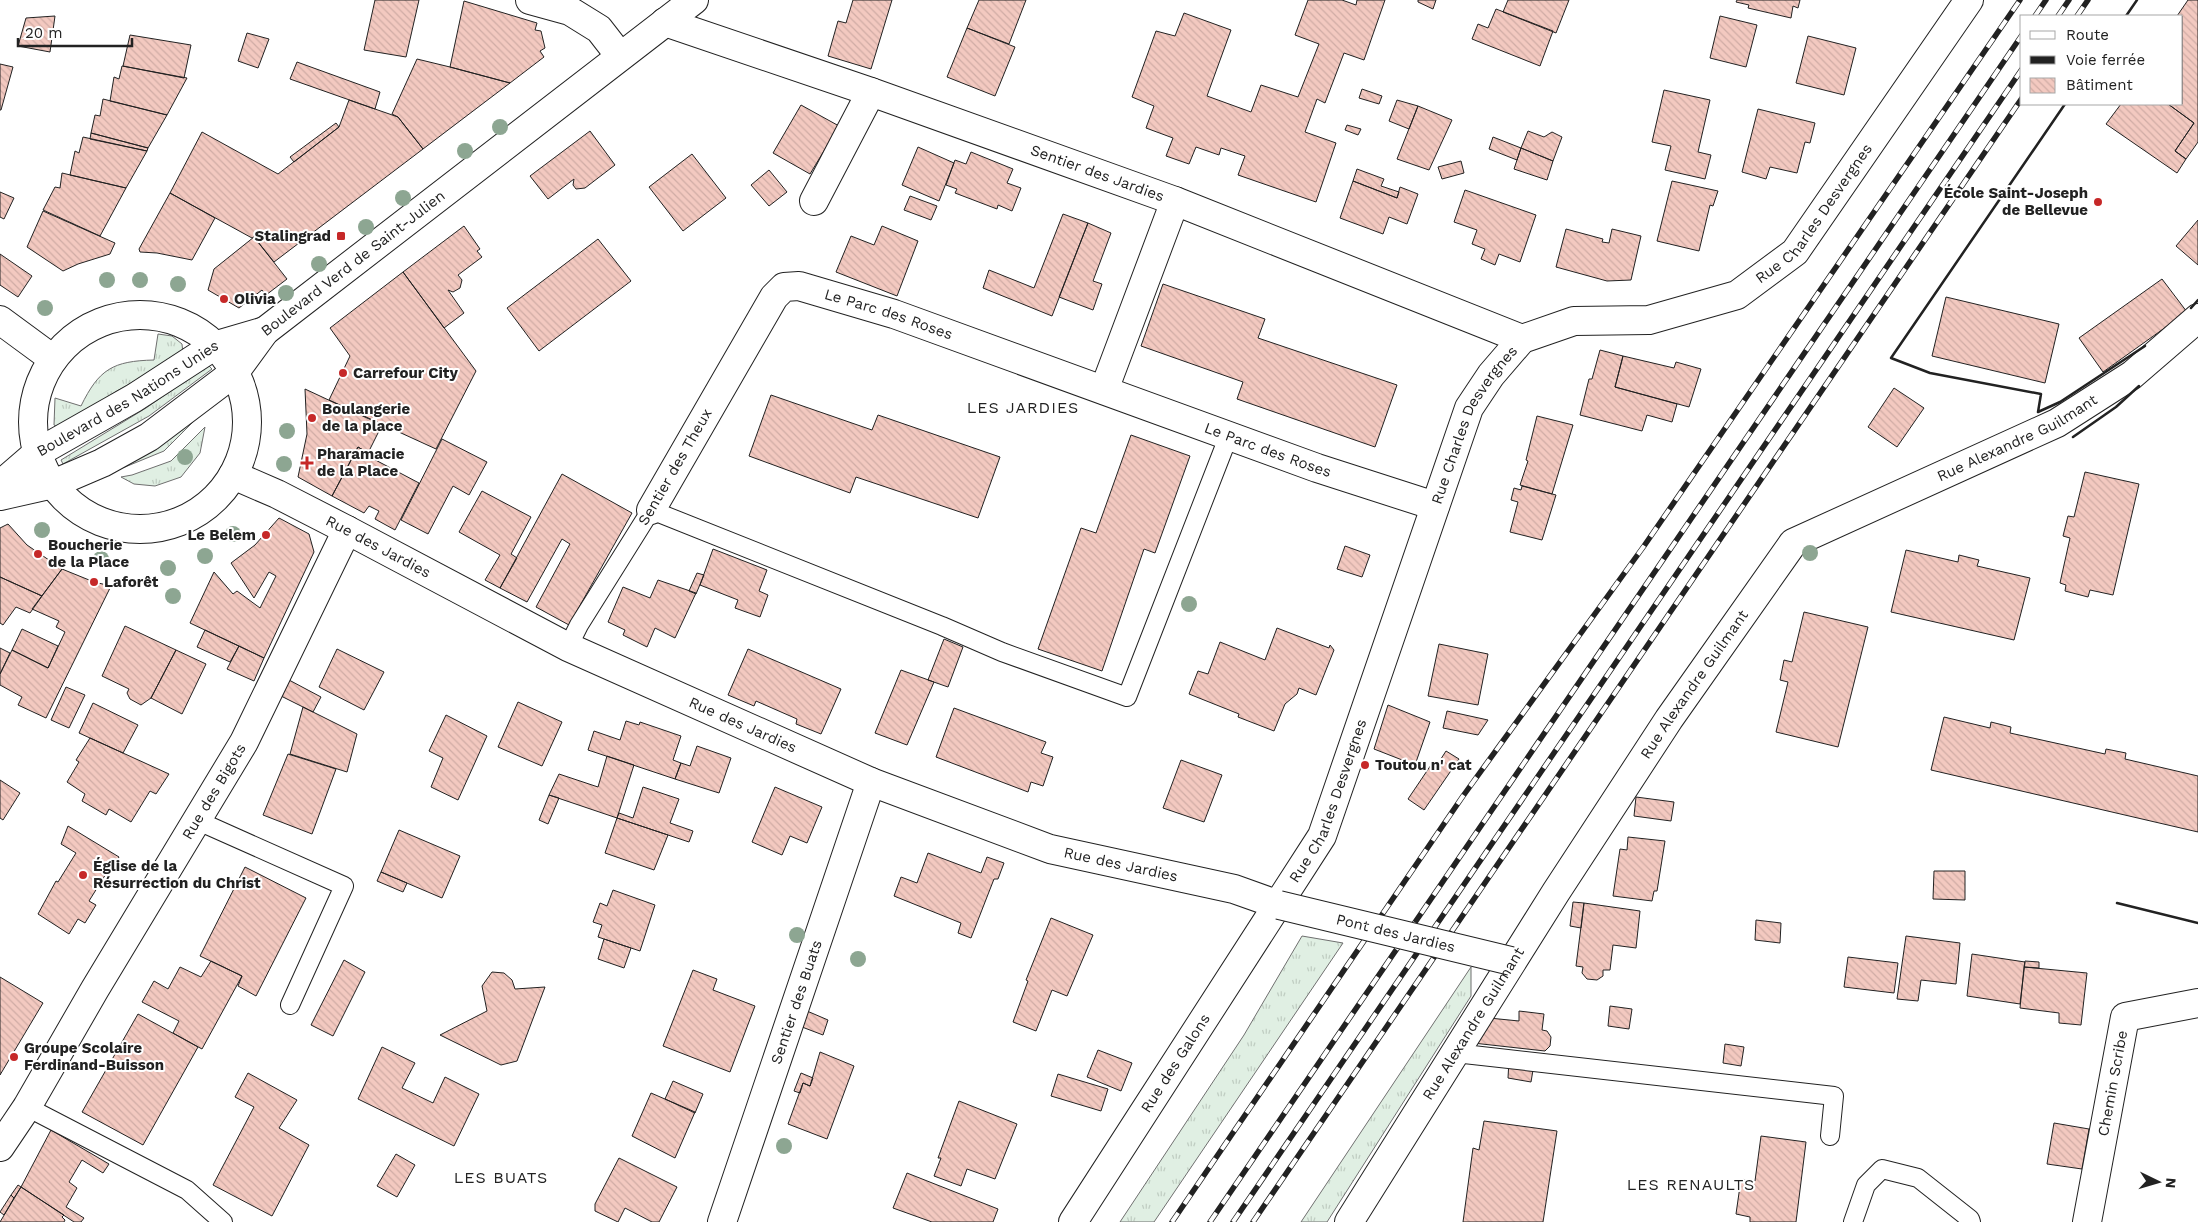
<svg xmlns="http://www.w3.org/2000/svg" width="2198" height="1222" font-family="'Work Sans',sans-serif">
	<defs>
		<pattern id="grass-tufts" width="24" height="20" patternUnits="userSpaceOnUse" patternTransform="scale(1.25)"><rect width="24" height="20" fill="#e0efe3"/><path d="M3 7l-1-3M5 7V3M7 7l1-3M15 17l-1-3M17 17v-4M19 17l1-3" fill="none" stroke="#c0cdc2"/></pattern>
		<pattern id="building-back-hatch" width="6" height="6" patternUnits="userSpaceOnUse" patternTransform="scale(1.25)"><rect width="6" height="6" fill="#f3c9c0"/><path d="M-1 5l2 2M0 0l6 6M5-1l2 2" fill="none" stroke="#d0aca5"/></pattern>
	</defs>
	<rect width="100%" height="100%" fill="#fff"/>
	<path fill="url(#grass-tufts)" stroke="#6f6f6f" d="M158,334L172,336L182,344L183,354L115,392L86,415L61,429L54,425L55,398L81,406C99,369 113,361 154,360Z
		M208,365L212,369L149,416L63,464L61,460L146,408Z
		M196,415L195,420L164,451L125,467H113Z
		M205,427L200,453L181,477L155,486L134,484L121,477L132,475L171,461Z
		M1302,936L1343,943L1154,1222H1120L1244,1035Z
		M1471,967V996L1327,1222H1301Z"/>
	<path fill="url(#building-back-hatch)" stroke="#222" d="M375,0H419L406,57L364,50Z
		M853,0H892L871,69L828,56L838,21L846,23Z
		M979,0H1026L1009,44L967,28Z
		M1308,0H1342L1356,5L1357,0H1385L1364,60L1344,53L1325,103L1317,99L1305,132L1336,143L1316,202L1238,175L1245,156L1221,148L1219,155L1196,147L1189,164L1166,156L1173,138L1146,128L1154,106L1132,97L1156,31L1175,36L1184,13L1231,30L1207,96L1251,112L1261,85L1298,97L1319,44L1295,35Z
		M1418,0H1436L1433,9L1418,2Z
		M1508,0H1569L1556,33L1503,12Z
		M1737,0H1800L1798,8L1793,6L1791,18L1748,8L1749,5L1736,2Z
		M2188,0H2198V142L2186,159L2175,151L2194,123L2168,104H2182V16H2177Z
		M464,1L537,23L535,30L541,31L545,48L540,51L544,57L510,83L450,67Z
		M1496,9L1553,31L1540,66L1472,39L1478,24L1488,28Z
		M55,16L50,52L18,46L26,18Z
		M1720,16L1757,25L1746,67L1710,58Z
		M967,28L1015,47L995,96L947,77Z
		M247,33L269,39L258,68L238,61Z
		M130,35L191,45L184,78L123,66Z
		M1808,36L1856,48L1844,95L1796,83Z
		M417,59L450,67L510,83L423,149L398,117L392,114Z
		M297,62L380,92L375,109L290,79Z
		M0,64L13,67L1,110H0Z
		M122,66L187,78L167,115L110,101L114,77L119,79Z
		M1362,89L1382,96L1379,104L1359,98Z
		M1664,90L1710,100L1698,152L1711,155L1705,179L1665,170L1671,146L1652,142Z
		M103,99L167,115L148,148L91,133L95,115L100,116Z
		M349,100L398,117L423,149L274,262L254,237L252,238L170,193L202,132L278,174L339,127Z
		M1397,100L1418,106L1409,129L1389,121Z
		M2121,104H2168L2194,123L2175,151L2186,159L2177,173L2106,124Z
		M801,105L839,126L810,174L773,153Z
		M1418,106L1452,120L1429,170L1397,159Z
		M1758,109L1815,123L1810,143L1805,142L1797,173L1770,167L1766,179L1742,172Z
		M336,123L339,127L294,162L290,157Z
		M1347,125L1361,129L1358,135L1345,130Z
		M590,131L615,165L585,188L576,189L573,185L574,179L548,199L530,176Z
		M1528,131L1544,137L1552,132L1562,137L1553,161L1521,148Z
		M91,133L148,148L147,151L90,139Z
		M83,137L147,151L126,188L70,175L75,151L79,153Z
		M1493,137L1521,148L1517,160L1489,149Z
		M918,147L954,163L939,201L902,185Z
		M1521,148L1553,161L1547,180L1514,169Z
		M971,152L1013,169L1007,183L1021,188L1012,211L998,205L997,209L955,193L957,189L946,185L955,160L966,164Z
		M692,154L726,198L683,231L649,187Z
		M1461,161L1464,173L1442,179L1438,167Z
		M1357,169L1384,179L1381,186L1399,192L1397,198L1353,181Z
		M769,170L787,192L769,206L751,185Z
		M62,173L126,188L100,236L43,210L55,187L60,188Z
		M1353,181L1397,198L1400,187L1418,194L1407,224L1389,217L1383,234L1340,218Z
		M1672,181L1718,191L1713,206L1710,205L1699,251L1657,241Z
		M1465,190L1536,215L1520,262L1499,254L1495,265L1481,259L1485,249L1472,244L1477,230L1454,222Z
		M0,192L14,198L4,219L0,217Z
		M170,193L215,218L192,260L157,253L140,252L139,249Z
		M910,196L937,206L931,220L904,210Z
		M43,211L115,243L110,254L78,264L63,271L27,247Z
		M1063,214L1088,223L1052,316L983,288L989,270L1034,288Z
		M2198,220V265L2176,246Z
		M1088,223L1111,233L1093,281L1102,284L1093,310L1059,297Z
		M464,226L480,249L477,251L482,257L458,275L462,280L460,288L453,292L448,290L464,313L444,328L403,272Z
		M882,226L918,241L897,296L836,272L851,236L874,245Z
		M1566,229L1603,239L1602,242L1609,243L1612,229L1641,236L1631,280L1607,281L1556,267Z
		M254,237L287,279L266,295L262,290L239,308L208,290L214,269Z
		M598,239L631,281L539,351L507,308Z
		M0,254L32,276L18,297L0,285Z
		M403,272L476,371L436,449L329,400L350,356L330,328Z
		M2162,279L2187,312L2103,372L2079,338Z
		M1163,284L1265,319L1258,338L1397,385L1375,447L1237,399L1243,382L1141,346Z
		M1946,297L2059,324L2045,383L1932,356Z
		M1600,350L1623,356L1615,387L1677,404L1672,422L1647,415L1642,431L1580,415L1589,379H1592Z
		M1623,356L1674,368L1676,362L1701,369L1689,407L1615,387Z
		M1894,388L1924,408L1897,447L1868,427Z
		M305,389L382,425L368,453L358,447L332,496L298,477L307,434Z
		M771,395L872,430L878,415L1000,457L978,518L856,477L850,493L749,456Z
		M1537,416L1573,425L1552,494L1520,485L1528,461L1526,460Z
		M1131,435L1190,456L1155,553L1144,549L1102,671L1038,649L1081,528L1096,533Z
		M442,439L487,462L469,495L453,486L428,534L401,520Z
		M358,447L368,453L366,455L419,483L395,530L375,519L379,511L369,506L364,513L332,496Z
		M2085,472L2139,484L2113,595L2090,590L2088,597L2065,591L2066,585L2060,583L2070,538L2063,536L2068,516L2074,517Z
		M562,474L632,513L569,625L536,607L570,544L562,539L527,602L500,588Z
		M1522,486L1556,495L1542,540L1510,532L1518,502L1511,500L1514,488L1521,490Z
		M482,491L531,517L511,554L517,558L500,588L485,580L500,555L459,532Z
		M279,518L309,534L314,552L264,658L190,623L214,572L233,594L237,591L260,608L276,576L269,572L254,598L231,563L255,545Z
		M8,524L27,545L62,569L42,596L0,577V528Z
		M1345,546L1370,555L1362,577L1337,569Z
		M713,549L767,570L759,591L768,595L760,617L735,608L738,600L700,585Z
		M1906,550L1958,562L1959,555L1979,560L1977,566L2030,578L2014,640L1891,612Z
		M62,569L94,582L111,586L46,718L18,705L22,697L0,685V674L12,650L48,668L65,632L56,627L59,621L32,609Z
		M697,573L704,575L696,594L689,591Z
		M0,577L42,596L30,613L16,607L3,625L0,623Z
		M658,580L696,593L675,638L655,628L647,647L623,635L625,630L608,622L623,587L650,598Z
		M1804,612L1868,627L1838,747L1776,732L1788,682L1780,680L1784,660L1792,662Z
		M125,626L176,650L151,698L141,705L130,699L127,693L129,689L102,676Z
		M1277,628L1329,648L1330,645L1334,650L1316,695L1299,688L1297,694L1285,704L1274,731L1238,717L1239,714L1189,694L1198,671L1208,674L1220,642L1265,660Z
		M22,629L58,646L48,668L12,650Z
		M205,630L239,646L230,662L197,647Z
		M944,639L963,647L948,687L928,680Z
		M1439,644L1488,654L1478,705L1428,696Z
		M239,646L264,658L254,681L227,669Z
		M0,648L10,653L0,674Z
		M337,649L384,672L364,710L319,687Z
		M748,649L841,689L821,734L796,724L797,719L756,701L754,706L728,695Z
		M176,650L206,664L182,714L151,698Z
		M901,670L934,682L907,745L875,733Z
		M289,680L321,697L313,712L281,696Z
		M66,687L85,695L69,728L51,720Z
		M518,702L562,722L542,766L498,747Z
		M93,703L138,725L123,753L79,733Z
		M1388,705L1430,722L1415,765L1374,749Z
		M303,707L357,734L347,772L290,754Z
		M954,708L1046,742L1041,753L1053,757L1043,786L1031,782L1028,792L936,757Z
		M1447,711L1488,720L1478,735L1443,728Z
		M446,715L487,736L458,800L431,787L443,758L429,751Z
		M1944,717L1990,728L1991,722L2011,727L2010,733L2105,754L2106,749L2126,753L2125,759L2198,776V832L1931,770Z
		M626,721L639,725L640,722L681,736L673,760L681,763L675,779L588,750L594,731L620,740Z
		M90,738L169,774L156,794L150,791L131,822L109,809L106,815L82,801L85,794L67,782L79,762L76,760Z
		M697,746L731,758L719,793L675,779L681,763L690,766Z
		M1446,751L1459,759L1424,810L1408,799L1433,762L1437,765Z
		M288,754L336,769L312,834L263,815Z
		M607,756L634,765L617,818L549,795L559,774L598,787Z
		M1181,760L1222,775L1204,822L1163,808Z
		M0,780L20,793L3,820L0,818Z
		M643,787L679,799L670,823L693,831L689,842L617,818L619,813L633,818Z
		M775,787L822,807L807,843L790,836L782,855L752,842Z
		M549,795L559,798L548,824L539,820Z
		M1636,797L1674,802L1671,821L1634,816Z
		M617,818L668,835L654,870L605,853Z
		M68,826L119,857L111,870L109,869L89,901L96,905L85,923L78,919L69,934L38,914L56,881L58,882L76,853L61,844Z
		M399,830L460,856L442,898L381,872Z
		M1628,837L1665,841L1657,891H1654L1652,901L1613,896L1620,849L1627,850Z
		M928,853L981,873L987,857L1004,863L998,879H994L971,938L958,933L961,923L894,896L901,877L917,883Z
		M245,867L306,898L256,996L238,986L242,976L200,956Z
		M1934,871H1965V900L1933,899Z
		M381,872L407,883L403,892L377,881Z
		M613,890L655,905L640,951L598,937L602,925L593,922L600,903L607,906Z
		M1573,902L1584,903L1581,928L1570,926Z
		M1584,903L1640,911L1636,948L1613,945L1610,970H1603V976L1597,980L1587,979L1582,973L1583,967L1576,966Z
		M1051,918L1093,935L1067,996L1052,990L1036,1031L1013,1022L1028,981L1026,980Z
		M1756,920L1781,923L1780,943L1755,940Z
		M1906,936L1960,943L1956,984L1921,980L1918,1001L1897,999Z
		M604,939L631,948L624,968L598,959Z
		M1972,954L2025,962L2020,1004L1967,996Z
		M1848,957L1898,963L1894,993L1844,987Z
		M344,960L365,972L333,1036L311,1025Z
		M211,961L242,976L202,1049L173,1033L179,1021L142,1002L154,981L168,989L180,967L201,977Z
		M2025,961L2039,962V968L2024,967Z
		M2024,967L2087,973L2081,1025L2059,1023V1013L2020,1008Z
		M693,970L717,979L713,990L755,1006L730,1072L663,1046Z
		M492,972L504,973L512,980L515,989L545,987L517,1061L501,1065L440,1035L487,1011L482,986Z
		M0,977L43,1003L0,1075Z
		M1610,1006L1632,1009L1629,1029L1608,1026Z
		M807,1011L828,1020L823,1035L802,1027Z
		M1519,1011L1544,1014L1542,1030L1547,1031L1551,1037L1550,1046L1545,1051L1473,1043L1489,1018L1519,1021Z
		M138,1014L198,1047L143,1145L82,1112Z
		M1725,1044L1744,1047L1741,1066L1723,1063Z
		M382,1047L415,1063L402,1088L433,1103L445,1077L479,1094L454,1146L358,1099Z
		M1098,1050L1132,1063L1121,1091L1087,1077Z
		M820,1052L854,1066L827,1139L788,1124L803,1083L810,1086Z
		M1509,1060L1534,1064L1531,1082L1508,1078Z
		M248,1073L297,1100L279,1128L309,1145L272,1216L213,1185L254,1107L235,1097Z
		M801,1073L813,1078L810,1086L803,1083L800,1093L794,1091Z
		M1058,1074L1108,1089L1101,1111L1051,1096Z
		M673,1081L703,1094L695,1113L665,1099Z
		M651,1093L695,1112L675,1158L632,1136Z
		M959,1101L1017,1124L995,1179L967,1169L961,1186L934,1176L941,1158H938Z
		M1484,1121L1557,1131L1543,1222H1463L1473,1148L1479,1150Z
		M2054,1123L2089,1129L2082,1169L2047,1164Z
		M51,1130L109,1164L103,1173L82,1160L69,1182L77,1188L66,1207L84,1218L81,1222H74L21,1187Z
		M1761,1136L1806,1142L1796,1222H1750V1217L1736,1214L1741,1179L1755,1181Z
		M396,1154L415,1165L397,1197L377,1186Z
		M619,1158L677,1187L659,1222H652L625,1208L618,1222L595,1211V1204Z
		M907,1173L998,1209L993,1222H932L893,1208Z
		M18,1185L21,1187L14,1198L11,1195Z
		M21,1187L64,1215L62,1217L65,1220L64,1222H0Z
		M11,1195L14,1198L4,1215L0,1212Z"/>
	<g fill="none" stroke-linecap="round" stroke-linejoin="round">
		<defs>
			<path id="lane" d="M568,647L579,625L651,510L942,626L1002,652L1127,697L1229,435
				M196,820L344,886L290,1005
				M1455,1053L1834,1096L1830,1136
				M27,1107L187,1190L223,1222
				M1853,1222L1866,1185L1882,1169L1918,1178L1970,1219L1971,1222"/>
			<g id="street">
				<path d="M530,0L570,11L599,29L620,56"/>
				<path id="s1" d="M665,22L871,92L1175,201L1522,339"/>
				<path d="M814,201L871,92"/>
				<circle cx="140" cy="422" r="107"/>
				<path d="M0,320L53,359"/>
				<path d="M1104,390L1175,201"/>
				<path id="s2" d="M233,475L277,494L347,530L568,647L871,782L1050,849L1234,889L1279,905"/>
				<path id="s3" d="M651,510L774,297L784,287L799,286L894,314L1317,468L1435,506"/>
				<path id="s4" d="M0,1147L27,1107L95,989L244,742L347,530"/>
				<path id="s5" d="M722,1222L871,782"/>
				<path id="s6" d="M1073,1222L1322,836L1469,408L1491,375L1522,339L1574,321L1649,320L1737,295L1795,252L1969,0"/>
				<path id="s7" d="M1349,1222L1556,892L1669,719L1793,543L2057,423L2132,375L2198,318"/>
				<path id="s8" d="M2087,1222L2125,1017L2198,1003"/>
			</g>
			<g id="secondary">
				<path id="s9" d="M0,485L37,453L134,398L214,346L265,331"/>
				<path id="s10" d="M0,496L53,484L102,463L149,437L235,372L265,331L694,0"/>
			</g>
		</defs>
		<use href="#lane" stroke="#222" stroke-width="20"/>
		<use href="#street" stroke="#222" stroke-width="30"/>
		<use href="#secondary" stroke="#222" stroke-width="30"/>
		<use href="#lane" stroke="#fff" stroke-width="18"/>
		<use href="#street" stroke="#fff" stroke-width="28"/>
		<use href="#secondary" stroke="#fff" stroke-width="28"/>
		<defs>
			<path id="rail" d="M2035,16L2046,0
				M2058,16L2069,0
				M2077,16L2088,0
				M1172,1222L1463,796L1644,546L2020,0
				M1210,1222L2022,35
				M1233,1222L2022,69
				M1253,1222L2022,98"/>
		</defs>
		<use href="#rail" stroke="#222" stroke-width="5.5"/>
		<use href="#rail" stroke="#fff" stroke-width="4" stroke-dasharray="11" stroke-linecap="butt"/>
		<defs>
			<g id="street-bridge">
				<path id="s11" d="M1279,905L1511,961"/>
			</g>
		</defs>
		<use href="#street-bridge" stroke="#222" stroke-width="30" stroke-linecap="butt"/>
		<use href="#street-bridge" stroke="#fff" stroke-width="28"/>
		<path stroke="#222" stroke-width="2.5" d="M2126,16L2137,0
			M2065,104L1891,358L1930,373L2041,394L2038,412L2060,402L2145,346
			M2191,308L2198,300
			M2073,437L2116,407L2139,386
			M2117,903L2198,923"/>
	</g>
	<g fill="#8da692">
		<circle cx="500" cy="127" r="8"/>
		<circle cx="465" cy="151" r="8"/>
		<circle cx="403" cy="198" r="8"/>
		<circle cx="366" cy="227" r="8"/>
		<circle cx="319" cy="264" r="8"/>
		<circle cx="107" cy="280" r="8"/>
		<circle cx="140" cy="280" r="8"/>
		<circle cx="178" cy="284" r="8"/>
		<circle cx="286" cy="293" r="8"/>
		<circle cx="45" cy="308" r="8"/>
		<circle cx="287" cy="431" r="8"/>
		<circle cx="185" cy="457" r="8"/>
		<circle cx="284" cy="464" r="8"/>
		<circle cx="42" cy="530" r="8"/>
		<circle cx="233" cy="534" r="8"/>
		<circle cx="1810" cy="553" r="8"/>
		<circle cx="205" cy="556" r="8"/>
		<circle cx="101" cy="559" r="8"/>
		<circle cx="168" cy="568" r="8"/>
		<circle cx="173" cy="596" r="8"/>
		<circle cx="1189" cy="604" r="8"/>
		<circle cx="797" cy="935" r="8"/>
		<circle cx="858" cy="959" r="8"/>
		<circle cx="784" cy="1146" r="8"/>
	</g>
	<g fill="#c62828" stroke="#fff" stroke-width="2">
		<circle cx="2098" cy="202" r="5"/>
		<rect x="336" y="231" width="10" height="10" rx="2.5"/>
		<circle cx="224" cy="299" r="5"/>
		<circle cx="343" cy="373" r="5"/>
		<circle cx="312" cy="418" r="5"/>
		<path d="M304.5 455.5h5v5h5v5h-5v5h-5v-5h-5v-5h5z"/>
		<circle cx="266" cy="535" r="5"/>
		<circle cx="38" cy="554" r="5"/>
		<circle cx="94" cy="582" r="5"/>
		<circle cx="1365" cy="765" r="5"/>
		<circle cx="83" cy="875" r="5"/>
		<circle cx="14" cy="1057" r="5"/>
	</g>
	<g text-anchor="middle" dominant-baseline="central" stroke-width="4" stroke-linejoin="round" paint-order="stroke">
		<g font-size="15" fill="#222" stroke="#fff">
			<text stroke="none"><textPath href="#s1" startOffset="458">Sentier des Jardies</textPath></text>
			<text stroke="none"><textPath href="#s6" startOffset="1334">Rue Charles Desvergnes</textPath></text>
			<text stroke="none"><textPath href="#s10" startOffset="431">Boulevard Verd de Saint-Julien</textPath></text>
			<text stroke="none"><textPath href="#s3" startOffset="369">Le Parc des Roses</textPath></text>
			<text stroke="none"><textPath href="#s9" startOffset="155">Boulevard des Nations Unies</textPath></text>
			<text stroke="none"><textPath href="#s6" startOffset="899">Rue Charles Desvergnes</textPath></text>
			<text stroke="none"><textPath href="#s7" startOffset="1059">Rue Alexandre Guilmant</textPath></text>
			<text stroke="none"><textPath href="#s3" startOffset="772">Le Parc des Roses</textPath></text>
			<text transform="translate(675 467) rotate(-60)">Sentier des Theux</text>
			<text stroke="none"><textPath href="#s2" startOffset="162">Rue des Jardies</textPath></text>
			<text stroke="none"><textPath href="#s7" startOffset="639">Rue Alexandre Guilmant</textPath></text>
			<text stroke="none"><textPath href="#s2" startOffset="568">Rue des Jardies</textPath></text>
			<text stroke="none"><textPath href="#s4" startOffset="415">Rue des Bigots</textPath></text>
			<text stroke="none"><textPath href="#s6" startOffset="494">Rue Charles Desvergnes</textPath></text>
			<text stroke="none"><textPath href="#s2" startOffset="972">Rue des Jardies</textPath></text>
			<text stroke="none"><textPath href="#s11" startOffset="120">Pont des Jardies</textPath></text>
			<text stroke="none"><textPath href="#s5" startOffset="232">Sentier des Buats</textPath></text>
			<text stroke="none"><textPath href="#s7" startOffset="234">Rue Alexandre Guilmant</textPath></text>
			<text stroke="none"><textPath href="#s6" startOffset="189">Rue des Galons</textPath></text>
			<text stroke="none"><textPath href="#s8" startOffset="141">Chemin Scribe</textPath></text>
		</g>
		<g font-size="15" font-weight="bold" fill="#222" stroke="#fff" text-anchor="start">
			<text x="2088" y="193" text-anchor="end">École Saint-Joseph<tspan x="2088" dy="17">de Bellevue</tspan></text>
			<text x="331" y="236" text-anchor="end">Stalingrad</text>
			<text x="234" y="299">Olivia</text>
			<text x="353" y="373">Carrefour City</text>
			<text x="322" y="409">Boulangerie<tspan x="322" dy="17">de la place</tspan></text>
			<text x="317" y="454">Pharamacie<tspan x="317" dy="17">de la Place</tspan></text>
			<text x="256" y="535" text-anchor="end">Le Belem</text>
			<text x="48" y="545">Boucherie<tspan x="48" dy="17">de la Place</tspan></text>
			<text x="104" y="582">Laforêt</text>
			<text x="1375" y="765">Toutou n' cat</text>
			<text x="93" y="866">Église de la<tspan x="93" dy="17">Résurrection du Christ</tspan></text>
			<text x="24" y="1048">Groupe Scolaire<tspan x="24" dy="17">Ferdinand-Buisson</tspan></text>
		</g>
		<g font-size="16" letter-spacing="1" fill="#222" stroke="#fff">
			<text x="1023" y="407">LES JARDIES</text>
			<text x="501" y="1177">LES BUATS</text>
			<text x="1691" y="1184">LES RENAULTS</text>
		</g>
	</g>
	<rect x="2020" y="15" width="162" height="90" fill="#ffffff" stroke="#a7a7a7"/>
	<rect x="2030" y="31" width="25" height="8" fill="#ffffff" stroke="#a7a7a7"/>
	<text x="2066" y="40" font-size="15" fill="#222222">Route</text>
	<rect x="2030" y="56" width="25" height="8" fill="#222222" stroke="#a7a7a7"/>
	<text x="2066" y="65" font-size="15" fill="#222222">Voie ferrée</text>
	<rect x="2030" y="78" width="25" height="15" fill="url(#building-back-hatch)" stroke="#a7a7a7"/>
	<text x="2066" y="90" font-size="15" fill="#222222">Bâtiment</text>
	<g transform="translate(2158 1182) rotate(95)" stroke="#ffffff" stroke-width="4" paint-order="stroke">
	<path d="M0-4L9 19L0 12L-9 19Z" fill="#222222"/>
	<text y="-8" font-size="14" font-weight="bold" text-anchor="middle" fill="#222222">N</text>
	</g>
	<path d="M18 38v8h114v-8" fill="none" stroke="#222222" stroke-width="2.5"/>
	<text x="25" y="38" font-size="15" fill="#222222" stroke="#ffffff" stroke-width="4" paint-order="stroke">20 m</text>
</svg>
